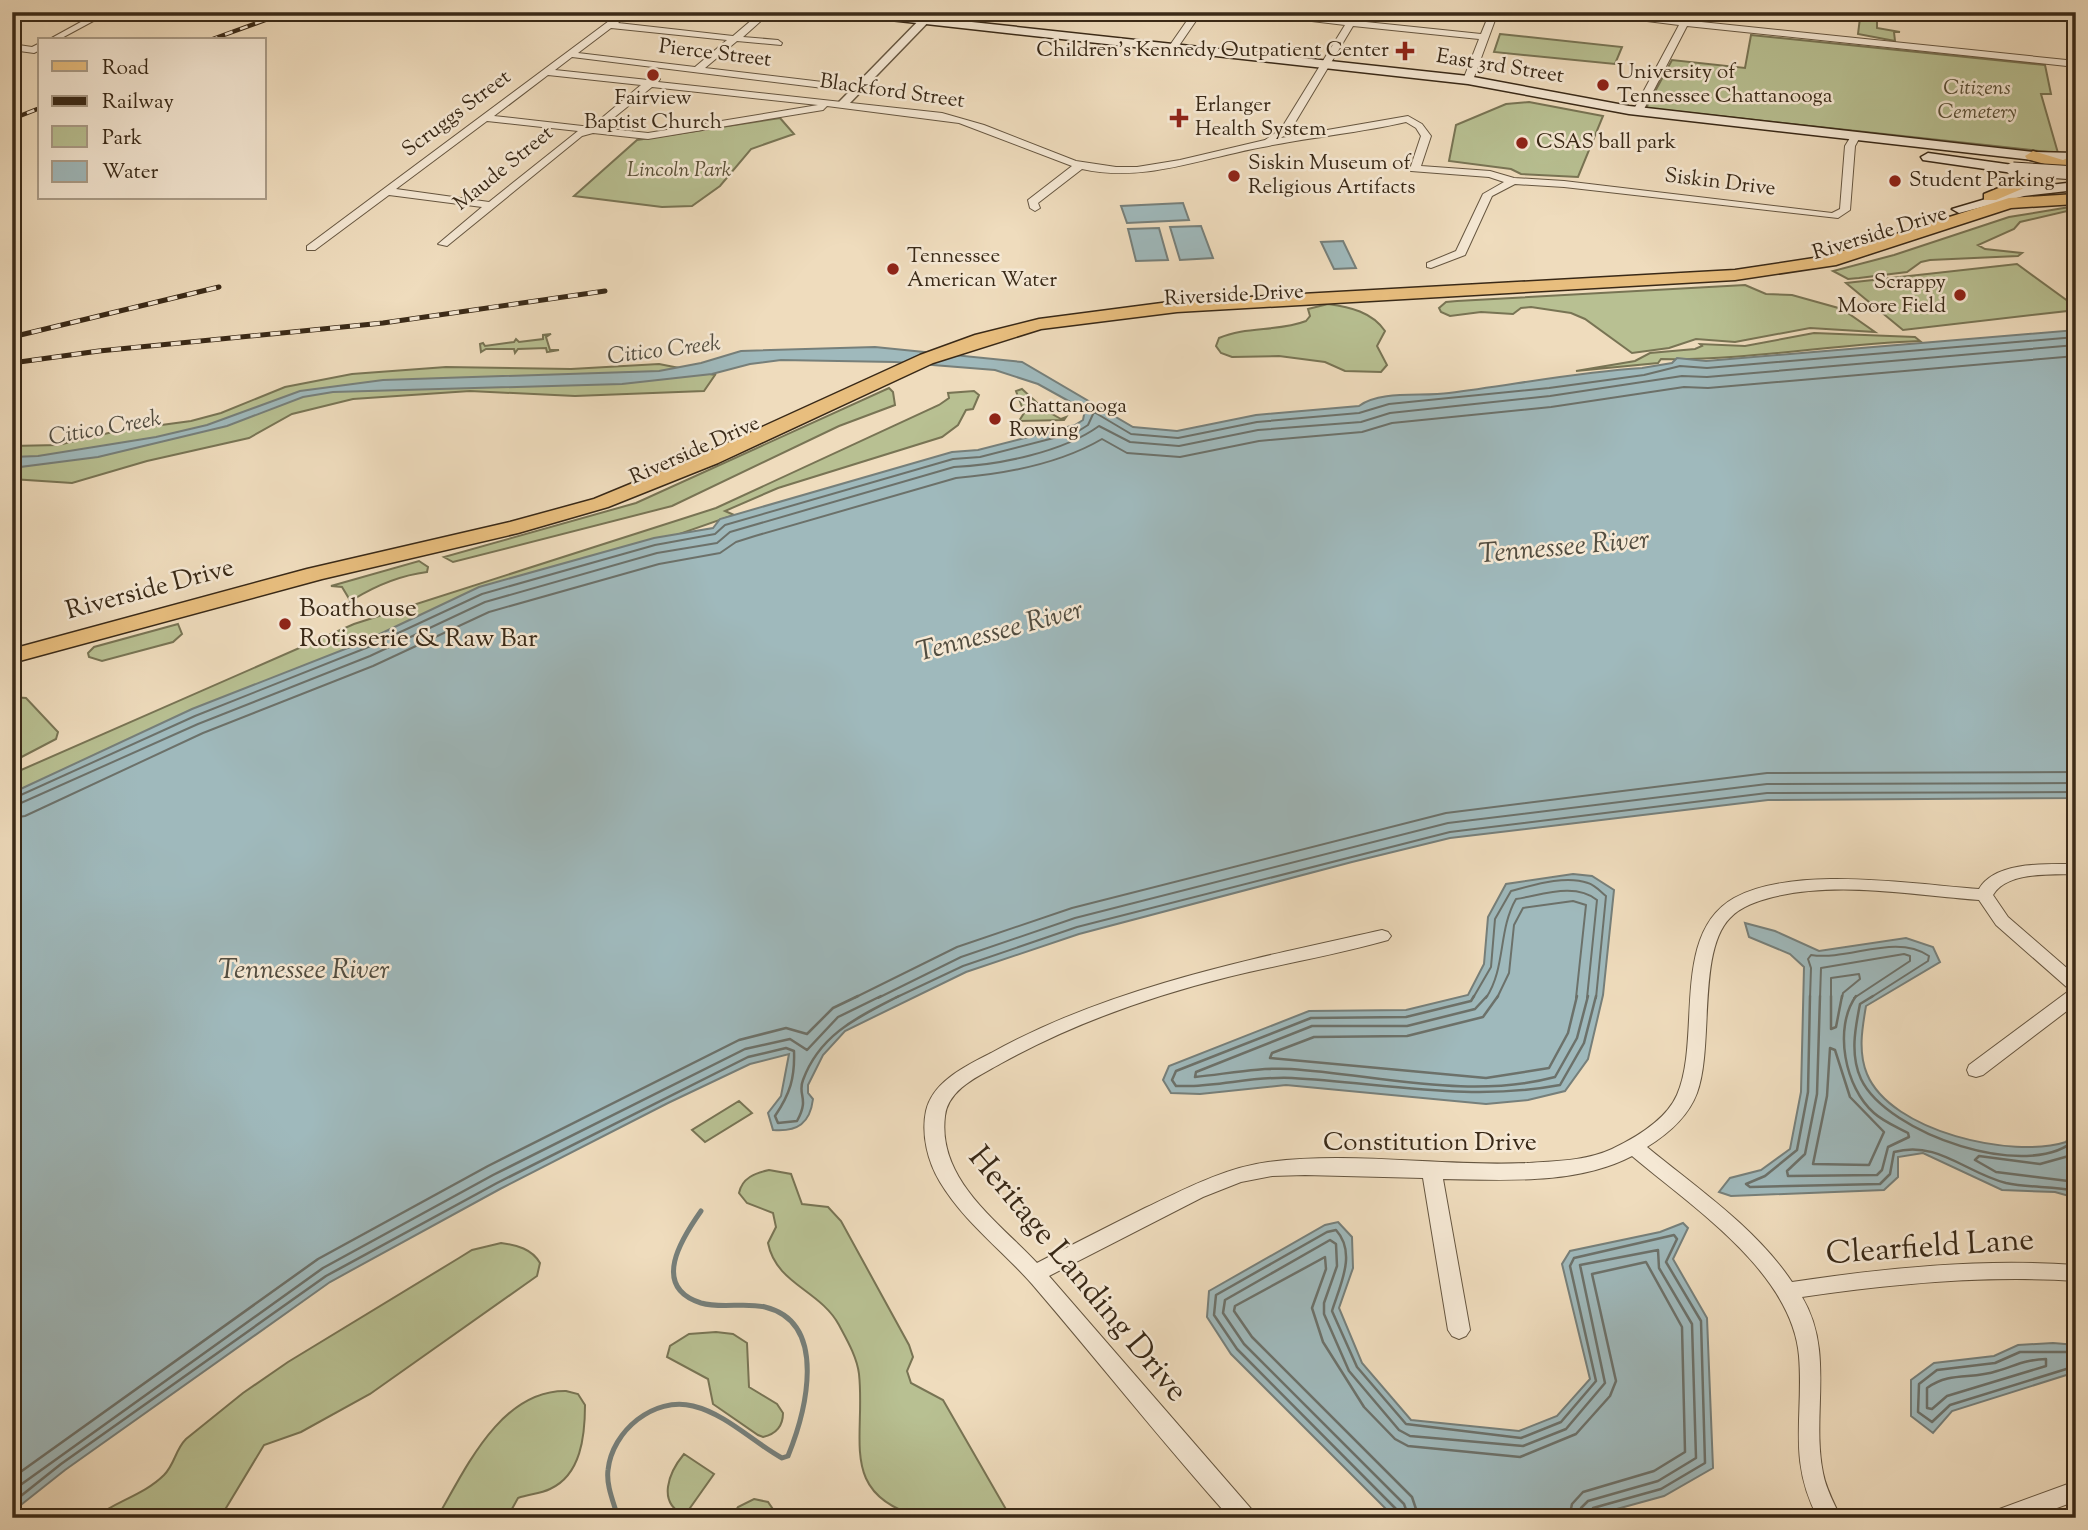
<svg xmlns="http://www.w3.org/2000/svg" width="2088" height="1530" font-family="'Sorts Mill Goudy',serif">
	<rect width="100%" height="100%" fill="#efdcbd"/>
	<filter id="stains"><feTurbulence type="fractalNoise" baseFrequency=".00286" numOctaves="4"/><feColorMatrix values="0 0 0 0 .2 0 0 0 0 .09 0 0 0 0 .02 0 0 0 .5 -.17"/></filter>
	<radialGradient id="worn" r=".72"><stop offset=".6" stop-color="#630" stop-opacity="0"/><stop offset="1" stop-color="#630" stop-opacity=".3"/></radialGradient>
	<path fill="#b8c092" stroke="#787454" stroke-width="2" d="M1860,18L1877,20V28L1900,32H1894L1895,41L1858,34Z
		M1500,34L1622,47L1615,64L1494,52Z
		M1751,35L2045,65L2051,94H2041L2058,153L1646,108L1672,60L1745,68Z
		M1529,102L1603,116L1578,177L1521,174L1511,169L1449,161L1456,125L1506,104Z
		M780,118L794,134L751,149L720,186L692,206L662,207L574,196L637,140Z
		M2076,206V209L2020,222L2014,229L1978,245L1985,249L2022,253L2018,256L1930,260L1921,262L1907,272L1859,278L1848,279L1833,271L1894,255L2009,217Z
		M2017,264L2076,307V310L1903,330L1846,283Z
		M1745,285L1766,294L1792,295L1842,309L1875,332L1810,328L1735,342L1696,339L1669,348L1632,353L1585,319L1571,313L1531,307L1521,308L1513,314L1481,312L1450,316L1441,312L1439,308L1446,302L1457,301Z
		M1328,304C1350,307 1372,312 1385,331L1377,346L1387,365L1381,372L1345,371L1325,362L1279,356L1232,357L1221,353L1216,346L1219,338C1246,326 1278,332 1306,321L1310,316L1308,309Z
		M1814,333L1915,337L1920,341C1834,344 1746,361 1661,359L1658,363L1576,371L1635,361L1650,353L1695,349L1702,346L1700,344L1745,346Z
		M551,334L546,337L550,350H559L547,352L546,348L518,349L515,353L514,349H486L481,352L480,344L483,343L485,346L514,342L516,339L519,342L543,339V335Z
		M659,364L715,375L704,391L575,396L470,391L353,399L292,414L249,438L147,461L72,483L12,479V446L58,445L117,431L191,421L221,413L285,387L352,374L446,367L571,369Z
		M889,388L893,392L895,405L839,426L672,506L453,562L444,557L636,503Z
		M1022,389L1045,410L1061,419L1066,417L1064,420L1019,421L1026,410L1022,407L1016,391Z
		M974,391L979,395L973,409L966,410L958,425L942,437L778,488L725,511L734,515L324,658L12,814V774L354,624L716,508L939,405L949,398L948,393Z
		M419,561L428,567L427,572C403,575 377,585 354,599L357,604L347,609L342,607L351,602L342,587L331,586Z
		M178,624L182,634L173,642L102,661L89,657L88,653L94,647Z
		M12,697L26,698L58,732L56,739L12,762Z
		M739,1101L752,1113L705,1142L692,1130Z
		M769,1170L791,1174L802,1204L828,1207L841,1221L909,1345L913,1357L907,1371L911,1383L943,1400L1011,1518C988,1518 940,1523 920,1517C837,1494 866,1438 859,1374C857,1357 847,1340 839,1325C820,1290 776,1284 768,1243L776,1227L773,1213L747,1203L739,1193C742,1178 755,1173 769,1170Z
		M501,1243C517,1245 532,1249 540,1263L537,1276L370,1394L301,1432L264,1445L220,1518H94C116,1501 144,1495 164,1475C175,1464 175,1450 186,1439L243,1393L288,1362L459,1258L472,1250Z
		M716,1332L733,1334L747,1343L749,1387L777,1404L783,1413C783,1426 776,1434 763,1437L758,1435L713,1404L708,1379L667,1357L670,1346L689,1334Z
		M566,1391L578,1394L585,1405C585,1436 581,1475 550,1489C540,1494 529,1494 518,1498L507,1518H437C465,1470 500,1390 566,1391Z
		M684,1454L714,1474L685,1515C656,1503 669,1472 684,1454Z
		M754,1499L768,1502L779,1518H731L738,1507Z"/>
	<path fill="#9fb9bc" stroke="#767f7a" stroke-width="2" d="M1183,203L1189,220L1127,223L1121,206Z
		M1201,226L1213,258L1180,260L1170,227Z
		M1159,228L1168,260L1136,261L1128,229Z
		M1343,241L1356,268L1334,269L1321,242Z
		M2076,330V798L1768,800L1450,838L1352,862L1079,934L966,972L845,1031L823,1055L808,1085V1093L813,1099C810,1123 798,1132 773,1130L768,1113L781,1096L789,1054L750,1064L668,1103L500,1189L330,1282L65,1470L12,1512V793L192,709L363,642L479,587L654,538L713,528L720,519L952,452L978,450L1075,425L1083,420L1085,410L1038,384L995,370L895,362L781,360L750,364L712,374L622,384L333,392L303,397L227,426L98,457L12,468V457L38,456L156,437L207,425L300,391L383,380L659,371L701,363L741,351L875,347L1022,362L1133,427L1177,431L1256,415L1359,406C1381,390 1422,397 1449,393C1513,385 1577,372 1642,368L1672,363L1677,358L1706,361Z
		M1573,874L1592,876L1614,890L1603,995L1588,1059L1565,1091L1528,1100L1486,1104L1286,1085L1200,1094L1171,1093L1163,1080L1169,1066L1309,1011L1406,1010L1468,995L1484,964L1488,917L1506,884Z
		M1745,923L1775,931L1819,951L1906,938L1933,947L1940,962L1866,1006C1862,1029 1858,1052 1867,1074C1891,1132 2013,1159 2066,1142L2076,1123V1198L2055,1192L2002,1190L1923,1153L1898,1157V1177L1884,1190L1731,1196L1719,1192L1730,1178L1761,1170L1790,1149L1801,1092L1804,967L1790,954L1749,937Z
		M1338,1222L1352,1237L1353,1268L1339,1308L1362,1363L1411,1420L1519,1431L1557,1416L1590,1379L1562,1264L1570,1251L1660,1232L1683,1223L1688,1228L1673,1259L1707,1318L1713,1468L1664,1496L1584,1518H1395L1231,1354L1207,1317L1209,1291L1325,1225Z
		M2053,1343L2076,1345V1372L1952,1411L1933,1433L1911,1416V1380L1934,1363L1994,1356L2018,1345Z"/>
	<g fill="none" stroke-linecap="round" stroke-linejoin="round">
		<path stroke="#6c716a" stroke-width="2" d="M12,799L195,716L366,648L482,594L655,545L715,534L725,525L953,459L980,457L1077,432L1088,425L1094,412L1131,434L1178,438L1257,422L1359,413L1389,404L1549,388L1644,375L1680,366L1707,368L2076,337
			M12,807L198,724L370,656L485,602L657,553L717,543L730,532L954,467C999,465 1063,452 1099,426L1130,442L1179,446L1258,430L1361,422L1390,413L1550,396L1682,376L1707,377L2076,345
			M12,818L25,816L203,733L373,666L489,612L659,564L720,553L736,542L755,536L956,478C1004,474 1061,463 1102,439L1127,453L1180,457L1259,441L1362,432L1392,423L1551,407L1684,387L1708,388L2076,356
			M854,998L957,947L1072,908L1446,813L1767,773L2076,772
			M878,998L961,957L1075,918L1448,823L1767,784L2076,783
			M895,998L963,966L1077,927L1450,832L1767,793L2076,792
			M1473,998L1491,967L1495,919L1511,891C1534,885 1565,875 1588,883C1595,885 1601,892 1606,896L1596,998
			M1486,998C1506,968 1498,930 1516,899C1542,895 1575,882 1597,900L1587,998
			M1497,998L1509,973L1514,925L1523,908L1573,901L1586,905L1576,998
			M1810,998L1811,968L1808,959L1811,955C1849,961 1895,933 1929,956L1928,961L1870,998
			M1820,998L1821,968L1904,954L1910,956V961L1854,998
			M1831,998V978L1859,974L1860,979L1843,993L1842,998"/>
		<path stroke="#6c716a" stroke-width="2.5" d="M1474,996L1471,1001L1406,1017L1311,1018L1176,1071L1172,1080L1176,1086H1190C1224,1085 1258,1076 1292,1078C1383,1083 1469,1102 1560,1085L1584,1043L1596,996
			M1487,996L1475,1009L1407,1026H1312L1196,1072L1195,1077C1226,1074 1260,1067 1291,1069C1378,1075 1469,1100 1555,1077L1577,1038L1588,996
			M1498,996L1483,1017L1407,1036L1314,1037L1272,1053L1270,1058L1486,1078L1549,1068L1568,1033L1577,996
			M1810,996L1808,1092L1797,1150L1765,1176L1746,1184L1750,1187L1880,1184L1890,1174L1894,1152C1937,1140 1966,1173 2006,1183C2029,1188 2053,1186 2076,1191
			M1820,996L1817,1094L1805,1154L1787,1171L1788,1176L1877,1175L1882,1170L1888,1147L1909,1137L1908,1133C1897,1127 1884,1122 1874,1113C1845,1088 1833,1028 1856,996
			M1831,996V1029L1836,1027L1842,996
			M1873,996L1860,1004C1855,1029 1850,1055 1861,1079C1887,1134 2030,1183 2076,1139
			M1830,1048L1835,1050L1850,1097L1884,1132L1869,1165L1813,1164L1827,1096Z
			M2076,1154L2040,1164L1979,1156L1975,1160L1996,1172L2076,1182
			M2076,1352H2020L1995,1363L1937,1370L1919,1384L1918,1412L1932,1422L1950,1405L2076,1366
			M2046,1359V1366L1947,1396L1932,1409L1927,1408V1388C1951,1371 1971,1380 1997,1371C2017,1365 2024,1360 2046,1359Z
			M12,1478L318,1259L488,1166L739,1040L786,1028L807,1034L833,1008L858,996
			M12,1491L323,1268L493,1175L745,1049L790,1039L807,1050L838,1017L881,996
			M12,1503L61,1464L326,1276L497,1183L748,1057L786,1048L794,1051C795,1078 790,1094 775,1116L778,1123L797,1121C810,1098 797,1095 803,1080C820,1034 858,1017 899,996
			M1400,1518L1397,1510L1237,1349L1214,1315L1216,1295L1327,1232L1336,1230C1357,1253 1340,1285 1332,1311L1357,1367L1406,1424L1521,1438L1561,1422L1596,1381L1570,1266L1574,1258L1674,1235L1677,1239L1666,1262L1701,1321L1705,1463L1661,1489L1593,1508L1588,1518
			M1409,1518L1404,1504L1244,1344L1223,1313L1225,1300L1330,1240L1336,1244L1337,1266L1324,1303V1314L1349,1371L1399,1430L1410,1436L1523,1446L1566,1429L1605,1383L1580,1265L1658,1250L1659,1268L1692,1324L1696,1458L1658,1481L1588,1501L1581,1508L1580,1518
			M1419,1518L1412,1497L1252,1337L1234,1311L1235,1306L1325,1257L1326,1269L1312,1308L1323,1342L1364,1407L1395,1439L1408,1446L1520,1457L1576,1434L1610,1396L1616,1381L1592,1274L1646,1262L1682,1327L1685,1452L1654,1471L1583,1492L1572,1504L1569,1518"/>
		<path stroke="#767f7a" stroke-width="5" d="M618,1518C614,1503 606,1486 608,1470C612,1431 654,1396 693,1406C726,1414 753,1442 782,1458L788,1456C805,1414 830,1323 765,1307C744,1302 722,1309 701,1303C650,1287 682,1238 701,1211"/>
		<defs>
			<path id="minor" d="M99,12H110L58,40H48Z
				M621,12H631L618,23L733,36L761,12H771L743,37L778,40L782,43L781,45L737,41L705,68L856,86L861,89L856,92L572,57L555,70L648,80L655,76L660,79L658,82L942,113L984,125L1076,161L1116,167H1137L1180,160L1265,140L1281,129L1345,25L1237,12H1269L1481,34L1490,12H1498L1473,80L1468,83L1463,80L1479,39L1353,26L1290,131L1281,138L1408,116L1422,124L1431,136L1421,166L1490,171L1514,178L1564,181L1832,213L1840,209L1845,146L1853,133L1861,135L1855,146L1850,210L1838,218L1564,187L1515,184L1492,196L1465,255L1431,268L1427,267V263L1456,251L1483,194L1504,182L1489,177L1411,171L1410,169L1421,136L1416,128L1406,122C1359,133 1310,137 1263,147C1202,158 1144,183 1082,169L1038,203L1040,208L1035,211L1030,208L1028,200L1072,166L959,123L827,106L823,110L648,139L593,133L582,136L447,246L438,244L482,207L389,195L315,250H307V246ZM611,28L727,40L695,67L578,53ZM548,75L641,85L591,127L494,116ZM652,87L818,105L648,133L601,128ZM487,121L578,131L489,202L396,189Z
				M1193,12H1202L1176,50H1170L1168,48Z
				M1575,12H1606L2076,61V67L1687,26L1643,111L1638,114L1633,111L1679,25Z
				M40,43V50L34,53L12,50V44L32,47Z
				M2076,864V874C2052,875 2007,871 1993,895L2008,917L2076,976V1004L1983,1075L1976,1077L1969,1075L1967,1070L1969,1065L2070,990L1996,925L1979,900C1911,895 1839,881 1773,897C1758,901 1741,906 1730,918C1697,951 1714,1047 1697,1093C1688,1117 1668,1134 1647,1147C1697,1188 1756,1228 1792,1282C1886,1268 1980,1258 2076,1265V1281C1984,1275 1893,1284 1802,1297C1835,1352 1811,1414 1823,1473C1826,1489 1834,1503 1841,1518H1818C1787,1459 1804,1417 1799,1356C1792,1272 1691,1206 1632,1156C1577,1185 1503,1180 1443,1179L1470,1330L1466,1336L1459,1339L1452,1336L1448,1330L1423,1178L1305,1175L1272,1176L1241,1182L1203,1197L1049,1276L1253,1511L1256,1518H1230C1162,1442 1099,1362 1032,1284C1002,1250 964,1222 940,1182C928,1162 921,1135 926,1111C933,1081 966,1066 991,1053C1112,986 1248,960 1382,930L1388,932L1391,936L1388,940C1335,955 1281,964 1228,977C1148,997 1072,1024 1000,1064C979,1076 948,1089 945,1116C937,1180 999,1222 1037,1263C1073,1244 1109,1226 1145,1208C1185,1189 1224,1168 1268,1162C1354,1151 1441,1167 1527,1163C1555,1161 1586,1161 1612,1149C1635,1138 1666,1120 1677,1095C1702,1038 1670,934 1734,898C1795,865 1911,884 1979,889C1995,861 2047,864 2076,864Z
				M2076,1481V1501L2030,1518H1991L1994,1511Z"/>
			<path id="tertiary" d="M927,12H938L847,106H839V102Z"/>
			<path id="secondary" d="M839,12H879L1468,76L1629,106L2033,152L2076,153V161L2033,160L1629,114L1468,84L845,15Z
				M1928,153L2013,165L2020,169L2013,173L1923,160L1921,157Z
				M2076,182V190L2024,196L1959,213L1952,209L2023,188Z"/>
			<path id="primary" d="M2033,151L2063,160L2076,154V166L1996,200H1984V194L2052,166L2027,159L2025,156Z
				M2076,194V204L2011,208L1836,265L1735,280L1177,312L1041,329L933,363L718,463L608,507L518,533L322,579L12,663V649L307,569L510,522L594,499L703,454L920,355L975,335L1039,319L1177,301L1735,270L1827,256L2009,198Z"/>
		</defs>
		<use href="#minor" stroke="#665640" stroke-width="2"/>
		<use href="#tertiary" stroke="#665640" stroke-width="3"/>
		<use href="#secondary" stroke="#392917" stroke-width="3"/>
		<use href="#primary" stroke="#392917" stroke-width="3"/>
		<use href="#minor" fill="#f5e8d4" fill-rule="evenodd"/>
		<use href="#tertiary" fill="#f5e8d4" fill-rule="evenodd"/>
		<use href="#secondary" fill="#f5e8d4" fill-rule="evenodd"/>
		<use href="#primary" fill="#e8be7e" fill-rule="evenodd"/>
		<defs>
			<path id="rail-far1" d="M210,40L287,12
				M12,119L40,108"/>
			<path id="rail" d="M12,337L219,287
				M12,363L99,351L383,323L605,291"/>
		</defs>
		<use href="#rail-far1" stroke="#392917" stroke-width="4.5"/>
		<use href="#rail" stroke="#392917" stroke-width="5"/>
		<use href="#rail-far1" stroke="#f5e8d4" stroke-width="2.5" stroke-dasharray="8" stroke-linecap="butt"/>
		<use href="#rail" stroke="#f5e8d4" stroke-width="3.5" stroke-dasharray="10" stroke-linecap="butt"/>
		<defs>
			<path id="secondary-bridge" d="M2013,169L2076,173"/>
		</defs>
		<use href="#secondary-bridge" stroke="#392917" stroke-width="15" stroke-linecap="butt"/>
		<use href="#secondary-bridge" stroke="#f5e8d4" stroke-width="13"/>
	</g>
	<g fill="#8f2418" stroke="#f5e8d4" stroke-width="2.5">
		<path d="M1401.5 40.5h7v7h7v7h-7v7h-7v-7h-7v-7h7z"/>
		<circle cx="653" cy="75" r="7"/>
		<circle cx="1603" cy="85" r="7"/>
		<path d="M1175.5 107.5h7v7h7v7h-7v7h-7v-7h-7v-7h7z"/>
		<circle cx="1522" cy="143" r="7"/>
		<circle cx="1234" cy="176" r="7"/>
		<circle cx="1895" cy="181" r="7"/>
		<circle cx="893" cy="269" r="7"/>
		<circle cx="1960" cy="295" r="7"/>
		<circle cx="995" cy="419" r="7"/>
		<circle cx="285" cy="624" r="7"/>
	</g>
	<g text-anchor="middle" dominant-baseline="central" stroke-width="5" stroke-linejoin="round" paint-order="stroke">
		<g font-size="21" fill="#392917" stroke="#f5e8d4" text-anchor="start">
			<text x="1389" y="51" text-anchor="end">Children's Kennedy Outpatient Center</text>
			<text x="1617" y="73">University of<tspan x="1617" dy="24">Tennessee Chattanooga</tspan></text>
			<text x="653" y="99" text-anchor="middle">Fairview<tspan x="653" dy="24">Baptist Church</tspan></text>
			<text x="1195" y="106">Erlanger<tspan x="1195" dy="24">Health System</tspan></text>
			<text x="1536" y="143">CSAS ball park</text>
			<text x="1248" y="164">Siskin Museum of<tspan x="1248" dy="24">Religious Artifacts</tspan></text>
			<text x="1909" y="181">Student Parking</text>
			<text x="907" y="257">Tennessee<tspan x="907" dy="24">American Water</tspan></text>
			<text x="1946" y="283" text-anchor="end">Scrappy<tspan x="1946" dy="24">Moore Field</tspan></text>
			<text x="1009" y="407">Chattanooga<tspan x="1009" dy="24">Rowing</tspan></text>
		</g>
		<g font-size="21" fill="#392917" stroke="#f5e8d4">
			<text transform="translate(715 54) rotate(7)">Pierce Street</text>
			<text transform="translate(1500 67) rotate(9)">East 3rd Street</text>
			<text transform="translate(892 92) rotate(8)">Blackford Street</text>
			<text transform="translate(457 114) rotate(-37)">Scruggs Street</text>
			<text transform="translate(504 169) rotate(-39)">Maude Street</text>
			<text transform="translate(1720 183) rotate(7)">Siskin Drive</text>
			<text transform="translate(1880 234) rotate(-17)">Riverside Drive</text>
			<text transform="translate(1234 296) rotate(-3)">Riverside Drive</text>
			<text transform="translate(695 451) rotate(-24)">Riverside Drive</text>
		</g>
		<g font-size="21" font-style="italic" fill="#594f36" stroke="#f5e8d4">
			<text x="1977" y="89">Citizens<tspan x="1977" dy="24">Cemetery</tspan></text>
			<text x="679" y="171">Lincoln Park</text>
		</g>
		<g font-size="23" font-style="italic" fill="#524d40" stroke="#f5e8d4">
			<text transform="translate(664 351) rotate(-7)">Citico Creek</text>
			<text transform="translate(105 429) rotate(-10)">Citico Creek</text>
		</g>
		<g font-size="26" fill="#392917" stroke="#f5e8d4">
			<text transform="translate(150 590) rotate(-15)">Riverside Drive</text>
			<text x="1430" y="1143">Constitution Drive</text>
		</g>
		<g font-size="26" fill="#392917" stroke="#f5e8d4" text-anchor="start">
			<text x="299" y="609">Boathouse<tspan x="299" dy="30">Rotisserie &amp; Raw Bar</tspan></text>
		</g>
		<g font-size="28" font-style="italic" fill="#524d40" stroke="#f5e8d4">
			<text transform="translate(1564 548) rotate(-5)">Tennessee River</text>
			<text transform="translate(1000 632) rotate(-15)">Tennessee River</text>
			<text x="304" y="971">Tennessee River</text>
		</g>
		<g font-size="32" fill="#392917" stroke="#f5e8d4">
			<text transform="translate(1930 1248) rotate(-4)">Clearfield Lane</text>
			<text transform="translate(1077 1275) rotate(50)">Heritage Landing Drive</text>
		</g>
	</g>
	<rect width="2088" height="1530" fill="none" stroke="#efdcbd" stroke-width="42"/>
	<rect x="14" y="14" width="2060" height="1502" fill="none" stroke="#392917" stroke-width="3.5"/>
	<rect x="21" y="21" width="2046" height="1488" fill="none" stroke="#392917" stroke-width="2"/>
	<rect x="38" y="38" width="228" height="161" fill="#f5e8d4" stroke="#aa9c88" stroke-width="2"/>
	<rect x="52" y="61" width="35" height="10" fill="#e8be7e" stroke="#aa9c88" stroke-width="2"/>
	<text x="102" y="74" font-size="21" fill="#392917">Road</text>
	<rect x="52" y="96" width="35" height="10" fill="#392917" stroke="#aa9c88" stroke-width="2"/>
	<text x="102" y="108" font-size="21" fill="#392917">Railway</text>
	<rect x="52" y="126" width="35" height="21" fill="#b8c092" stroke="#aa9c88" stroke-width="2"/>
	<text x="102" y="144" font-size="21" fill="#392917">Park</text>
	<rect x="52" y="161" width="35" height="21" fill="#9fb9bc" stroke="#aa9c88" stroke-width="2"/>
	<text x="102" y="178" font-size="21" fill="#392917">Water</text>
	<rect width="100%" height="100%" filter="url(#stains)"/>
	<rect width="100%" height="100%" fill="url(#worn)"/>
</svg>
